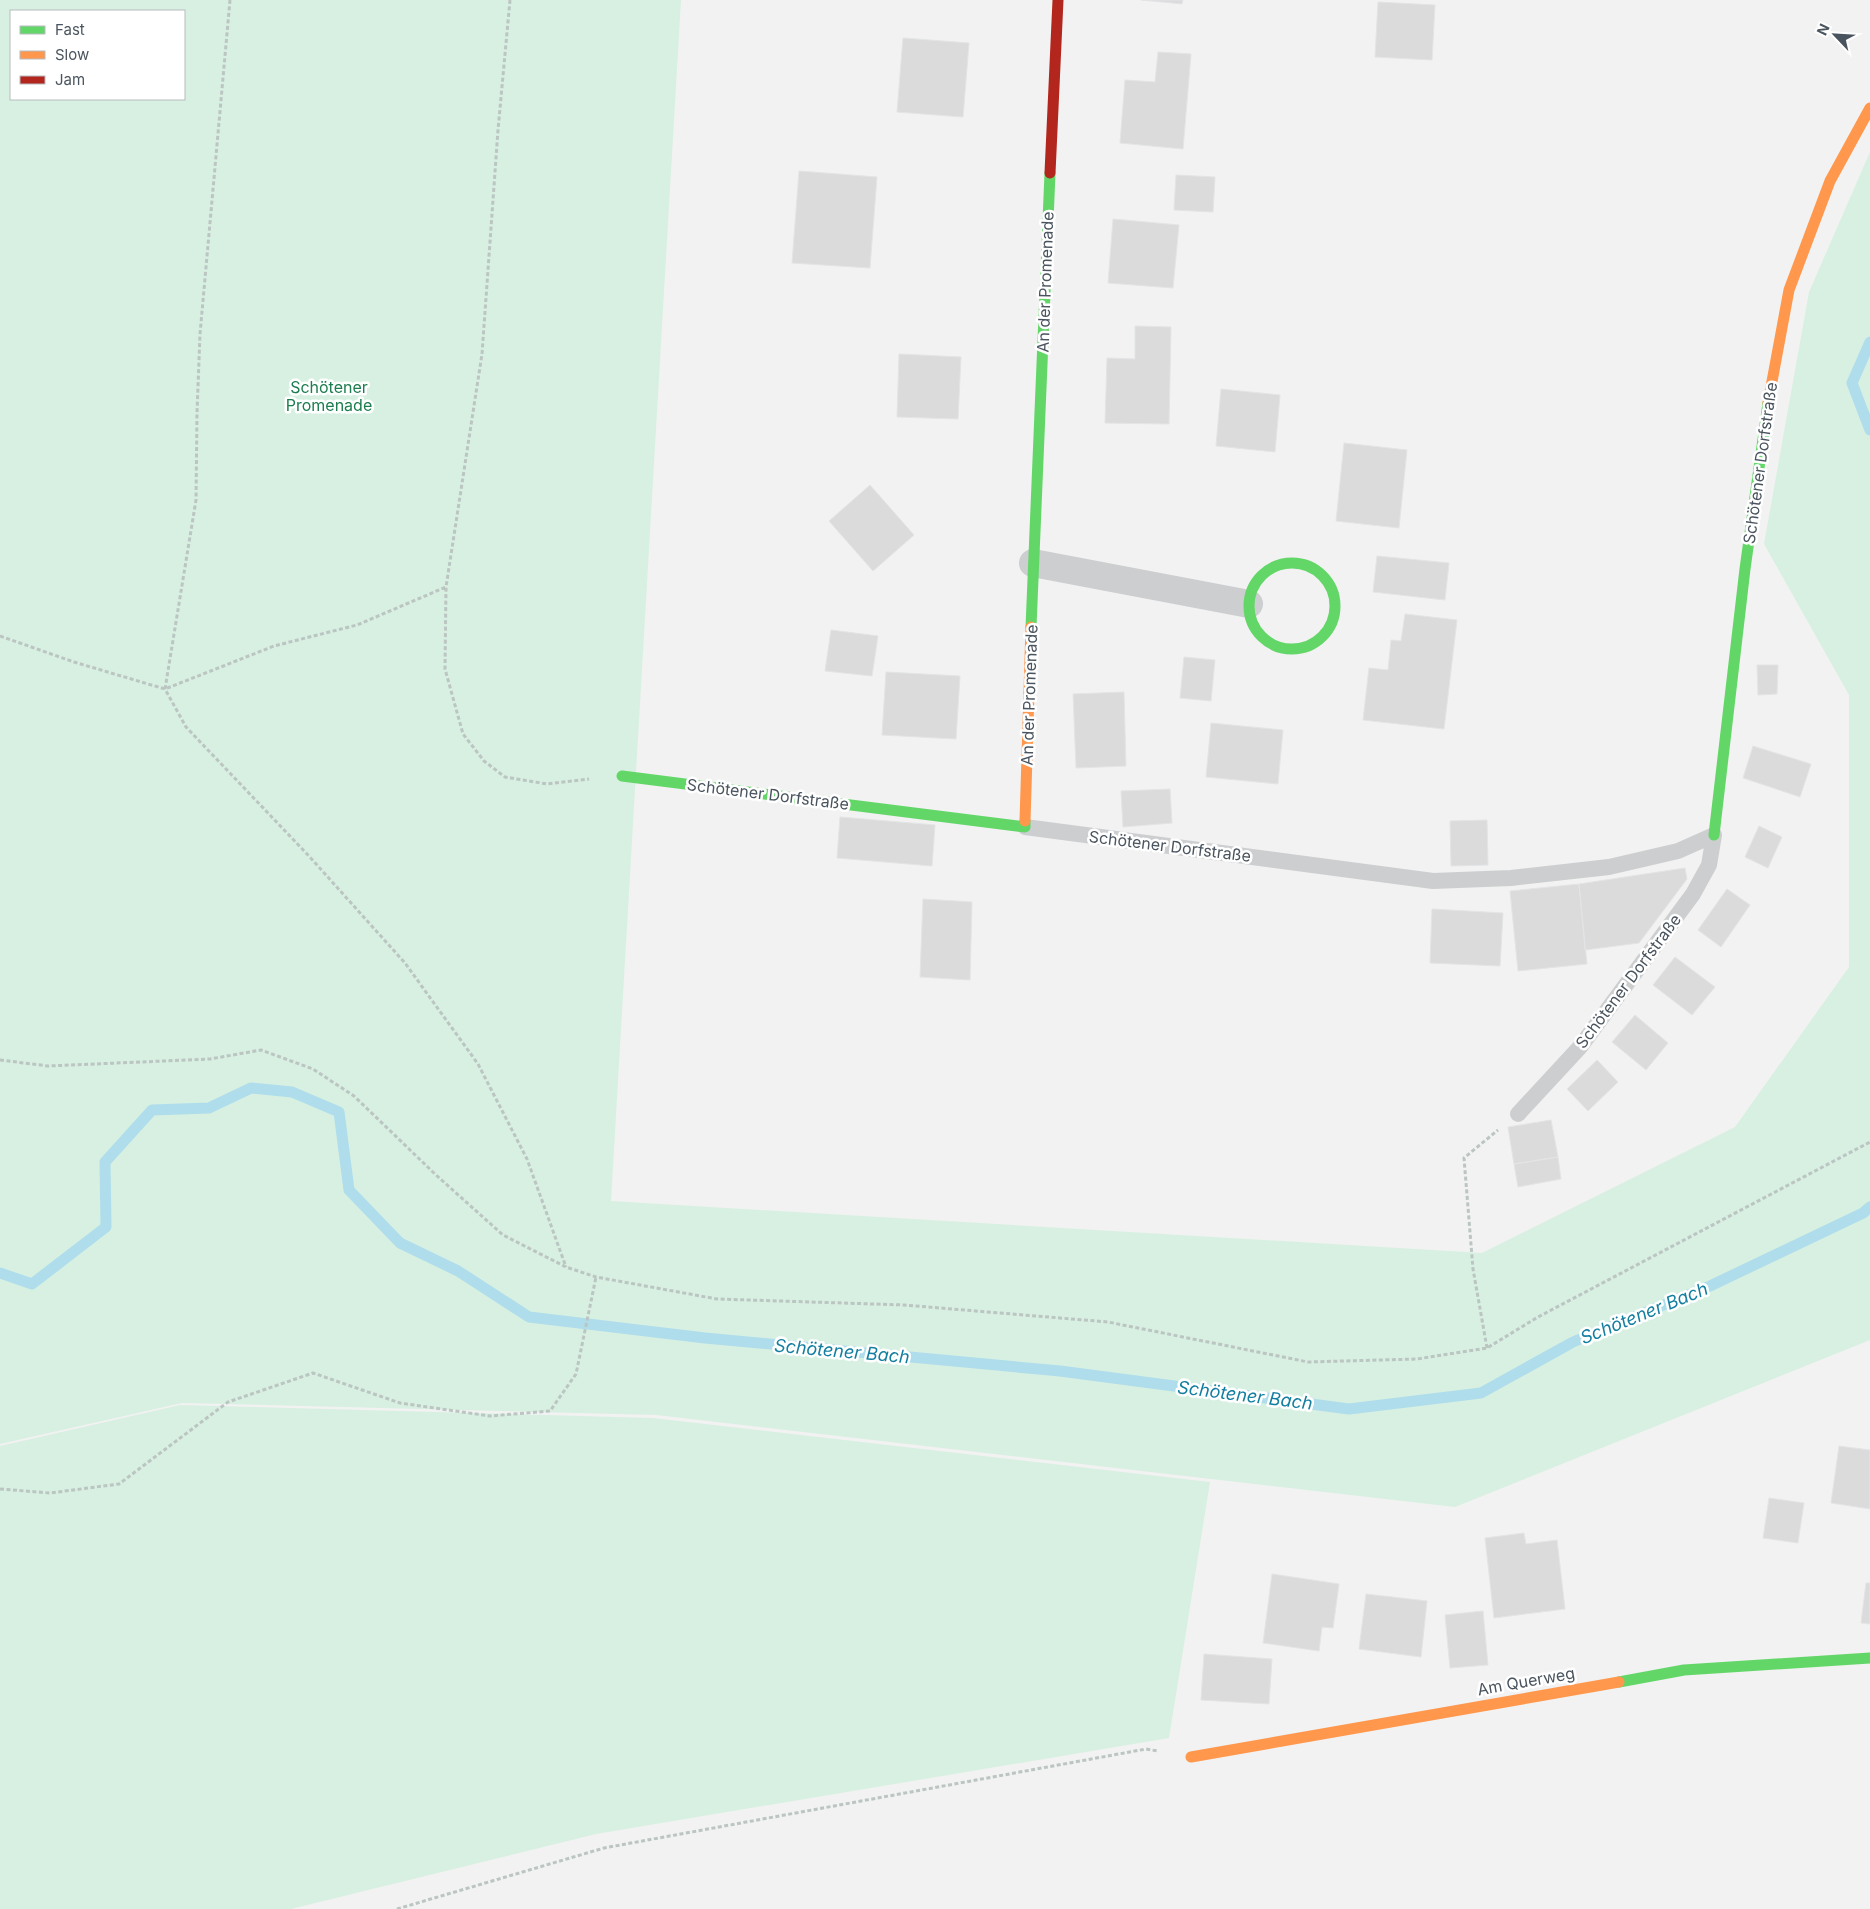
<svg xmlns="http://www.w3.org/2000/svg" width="1870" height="1909" font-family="Inter,sans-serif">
	<rect width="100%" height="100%" fill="#f2f2f2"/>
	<path fill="#d8f0e2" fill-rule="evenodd" d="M0,0H681L611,1201L1482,1253L1735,1127L1849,967V695L1764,544L1809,292L1870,152V1340L1455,1507L656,1415L182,1403L0,1444ZM11,11H184V99H11Z
		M180,1405L653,1418L1210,1482L1169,1738L596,1834L291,1909H0V1446Z"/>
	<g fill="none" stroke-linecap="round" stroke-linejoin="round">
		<path stroke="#afddeb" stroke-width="11" d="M1870,342L1852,383L1870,430
			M0,1273L32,1284L106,1227L105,1162L152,1110L209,1108L251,1088L292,1092L339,1112L349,1190L400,1243L458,1271L529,1317L705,1338L1060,1371L1349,1409L1481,1393L1573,1342L1710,1286L1863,1213L1870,1207"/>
	</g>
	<path fill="#dbdbdc" stroke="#e3e4e5" d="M1141,0H1183L1182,4Z
		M1378,2L1435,5L1432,60L1375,57Z
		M903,38L969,43L963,117L897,112Z
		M1158,52L1191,54L1183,149L1120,143L1125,80L1155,82Z
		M799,171L877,177L870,268L792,263Z
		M1176,175L1215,177L1213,212L1174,210Z
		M1113,219L1179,225L1173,288L1108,283Z
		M1135,326L1171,327L1169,424L1105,423L1107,358L1135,359Z
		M899,354L961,357L958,419L897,417Z
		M1221,389L1280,395L1275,452L1216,446Z
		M1344,443L1407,450L1399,528L1336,521Z
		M870,485L914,535L873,571L829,521Z
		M1377,556L1449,563L1445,600L1373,592Z
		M1405,614L1457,620L1444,729L1363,720L1369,668L1388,670L1391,640L1401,641Z
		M831,630L878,636L872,676L825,671Z
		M1184,657L1215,660L1211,701L1180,698Z
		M1757,665H1778L1777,694L1758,695Z
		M886,672L960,676L956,739L882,735Z
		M1124,692L1126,766L1076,768L1073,694Z
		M1211,723L1283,730L1278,784L1206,777Z
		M1753,746L1811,764L1800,797L1743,778Z
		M1170,789L1172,823L1123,827L1121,791Z
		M840,817L935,825L932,866L837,858Z
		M1487,820L1488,865L1451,866L1450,821Z
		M1759,826L1782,837L1768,868L1745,857Z
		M1685,868L1687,879L1639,943L1585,950L1579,884Z
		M1579,884L1587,964L1518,971L1510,891Z
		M1727,889L1750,905L1721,947L1698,930Z
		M923,899L972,902L970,980L920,977Z
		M1432,909L1503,913L1500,966L1430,963Z
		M1675,957L1715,987L1692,1015L1653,985Z
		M1635,1015L1668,1043L1646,1070L1612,1042Z
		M1597,1060L1618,1082L1588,1111L1567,1089Z
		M1551,1120L1558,1157L1514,1164L1508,1127Z
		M1558,1157L1561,1179L1518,1187L1514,1164Z
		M1839,1446L1870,1450V1509L1831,1503Z
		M1769,1498L1804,1503L1798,1543L1763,1538Z
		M1524,1533L1526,1544L1557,1540L1565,1609L1494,1618L1485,1538Z
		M1272,1574L1339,1584L1333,1628L1322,1627L1319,1651L1263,1643Z
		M1866,1583H1870V1624L1861,1623Z
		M1366,1594L1427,1601L1421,1657L1359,1649Z
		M1483,1611L1488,1665L1450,1668L1445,1615Z
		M1204,1654L1272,1659L1269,1704L1201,1700Z"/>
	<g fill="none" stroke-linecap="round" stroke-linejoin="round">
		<path stroke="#bbc5c2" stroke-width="3" stroke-dasharray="4 2.5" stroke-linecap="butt" d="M230,0L200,334L197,413L196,500L165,689L186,727L308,855L405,963L478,1064L527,1159L566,1267
			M510,0L498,130L482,354L446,587L445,669L463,734L484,761L505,777L547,784L589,779
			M0,636L74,662L165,689L274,646L357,625L446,587
			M0,1060L48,1066L210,1059L261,1050L313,1069L354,1096L436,1175L503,1235L566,1267L596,1277L717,1299L904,1305L1108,1322L1308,1362L1417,1359L1487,1348L1538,1317L1870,1142
			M1487,1348L1473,1269L1464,1158L1498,1130
			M0,1489L50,1493L119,1484L228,1402L313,1373L400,1403L490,1416L550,1411L576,1374L596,1277
			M397,1909L604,1848L1146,1749L1158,1751"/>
		<path stroke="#ccced0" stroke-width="16" d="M1025,827L1433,881L1511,878L1609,867L1678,851L1714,835
			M1518,1114L1580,1047L1693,894L1709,865L1714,835"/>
		<path stroke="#ccced0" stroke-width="28" d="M1033,563L1249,604"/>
		<path stroke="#63d668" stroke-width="11" d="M1249 606a43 43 0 1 1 86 0a43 43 0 1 1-86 0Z
			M1031,627L1050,173
			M622,776L1025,827V821
			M1714,835L1745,569L1768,403
			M1619,1682L1684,1670L1870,1658"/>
		<path stroke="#ff974d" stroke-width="11" d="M1768,403L1789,290L1830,181L1870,108
			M1025,821L1031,627
			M1191,1757L1619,1682"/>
		<path stroke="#b3261e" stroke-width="11" d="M1050,173L1058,0"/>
	</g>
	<g text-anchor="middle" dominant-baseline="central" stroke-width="5" stroke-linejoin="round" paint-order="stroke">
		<g font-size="16" fill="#4a545e" stroke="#fff">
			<text transform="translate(1045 282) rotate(-88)">An der Promenade</text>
			<text transform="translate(1760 463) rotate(-82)">Schötener Dorfstraße</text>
			<text transform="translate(1029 695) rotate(-88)">An der Promenade</text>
			<text transform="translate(768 794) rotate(7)">Schötener Dorfstraße</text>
			<text transform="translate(1170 846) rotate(7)">Schötener Dorfstraße</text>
			<text transform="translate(1628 981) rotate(-53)">Schötener Dorfstraße</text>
			<text transform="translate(1526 1681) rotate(-10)">Am Querweg</text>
		</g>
		<g font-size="16" fill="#1c7d4f" stroke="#fff">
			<text x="329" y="387">Schötener<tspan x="329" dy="18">Promenade</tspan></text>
		</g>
		<g font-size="18" font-style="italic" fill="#137ea0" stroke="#fff">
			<text transform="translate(1644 1313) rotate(-22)">Schötener Bach</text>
			<text transform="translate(842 1351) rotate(5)">Schötener Bach</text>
			<text transform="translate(1245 1395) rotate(7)">Schötener Bach</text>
		</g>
	</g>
	<rect x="10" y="10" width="175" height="90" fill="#ffffff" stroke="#b7bbbf"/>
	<rect x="20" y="26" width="25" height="8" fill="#63d668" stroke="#b7bbbf"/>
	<text x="55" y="35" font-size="15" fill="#4a545e">Fast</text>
	<rect x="20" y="51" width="25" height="8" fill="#ff974d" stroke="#b7bbbf"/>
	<text x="55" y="60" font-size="15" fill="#4a545e">Slow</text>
	<rect x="20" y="76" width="25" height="8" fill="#b3261e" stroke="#b7bbbf"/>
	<text x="55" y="85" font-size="15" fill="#4a545e">Jam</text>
	<g transform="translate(1835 35) rotate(295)" stroke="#ffffff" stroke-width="4" paint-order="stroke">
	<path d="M0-4L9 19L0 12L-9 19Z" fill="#4a545e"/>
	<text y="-8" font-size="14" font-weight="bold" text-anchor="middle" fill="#4a545e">N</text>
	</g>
</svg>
